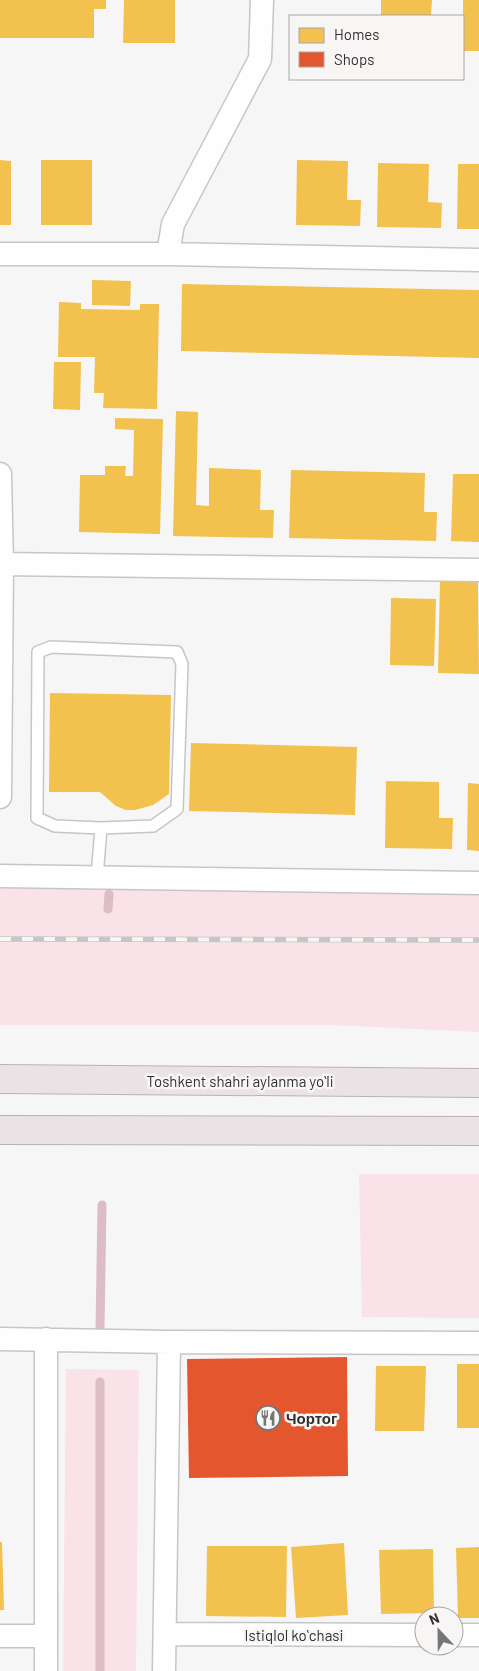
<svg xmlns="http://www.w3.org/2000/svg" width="479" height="1671" font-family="Barlow,sans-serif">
	<rect width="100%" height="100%" fill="#f7f6f6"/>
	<path fill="#f9e2e8" d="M0,887L479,893V1032L331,1025H0Z
		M359,1174H479V1318L362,1317Z
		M66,1369L139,1370L136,1671H63Z"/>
	<path fill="#f2c14e" d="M0,0H106V9H94V38H0Z
		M124,0H175V43H123Z
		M381,0H432L431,16H381Z
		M463,0H479V51H463Z
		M0,160L11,161V225H0Z
		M41,160H92V225H41Z
		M297,160L348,161L347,200H361L360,226L296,225Z
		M378,163L429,164L428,202L442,203L441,228L377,227Z
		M458,164H479V229H457Z
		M92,280L131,281L130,306L92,305Z
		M182,284L479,290V358L181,351Z
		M59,302L81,303V309L140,310V304H159L157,409L103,408L104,393H94L95,357H58Z
		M54,362H81L80,410L53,409Z
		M176,411L198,412L196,505L209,506V468L261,470L260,510H274L273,538L173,536Z
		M115,418L163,419L160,534L79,532L80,475H105V466H126L125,476H133L134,430L115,429Z
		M291,470L425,473L424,512H437L436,541L289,538Z
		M453,474H479V542L451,541Z
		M440,581L478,582L479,674L438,673Z
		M391,598L436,599L434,666L390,665Z
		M50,693L171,695L169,794L153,805L135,810H126L116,806L100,792H49Z
		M191,743L357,747L355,815L189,811Z
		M386,781L439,782V818H453L452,849L385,848Z
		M468,783L479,784V851L467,850Z
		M457,1364H479V1428H457Z
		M376,1366H426L424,1431H375Z
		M0,1542H2L4,1610H0Z
		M344,1543L348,1615L296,1618L291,1547Z
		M207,1546H287L286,1617L206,1616Z
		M479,1547V1618H458L456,1548Z
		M433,1549L434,1613L381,1614L379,1550Z"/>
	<path fill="#e4572e" d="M347,1357L348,1476L189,1478L187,1359Z"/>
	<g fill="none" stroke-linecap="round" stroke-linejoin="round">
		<path stroke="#dcbdc6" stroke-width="9" d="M108,909L109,894
			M100,1329L102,1205
			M100,1671V1382"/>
		<defs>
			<path id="service" d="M97,877L101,828L55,826L37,818L38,652L51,647L177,652L182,664L177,809L153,826L101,828"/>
			<path id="minor" d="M0,254H168L479,260
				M168,254L173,224L260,59L262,0
				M0,474L2,564L0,797
				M0,564L479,570
				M0,876L479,883
				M0,1339L169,1342L479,1343
				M165,1634L424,1635
				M454,1635H479
				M0,1636H46
				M46,1671V1339
				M164,1671L169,1342"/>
			<path id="trunk" d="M0,1079L479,1083
				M0,1130L479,1131"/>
		</defs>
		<use href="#service" stroke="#c7c6c6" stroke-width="14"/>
		<use href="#minor" stroke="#c7c6c6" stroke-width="25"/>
		<use href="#trunk" stroke="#bab1b3" stroke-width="30"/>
		<use href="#service" stroke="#fefefe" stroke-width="11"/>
		<use href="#minor" stroke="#fefefe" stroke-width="22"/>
		<use href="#trunk" stroke="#eae3e6" stroke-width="28"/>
		<defs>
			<path id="rail" d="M0,939L479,940"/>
		</defs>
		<use href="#rail" stroke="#c7c6c6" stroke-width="5.5"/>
		<use href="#rail" stroke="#f8f5f5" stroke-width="4" stroke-dasharray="11" stroke-linecap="butt"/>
	</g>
	<defs>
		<symbol id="restaurant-ring" viewBox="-11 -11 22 22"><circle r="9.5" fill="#f8f5f5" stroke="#767575" stroke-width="1.5"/><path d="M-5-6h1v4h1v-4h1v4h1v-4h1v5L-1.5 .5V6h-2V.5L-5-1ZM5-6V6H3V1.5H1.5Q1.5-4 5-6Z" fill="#767575"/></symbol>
	</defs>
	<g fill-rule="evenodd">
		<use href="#restaurant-ring" x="254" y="1404" width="28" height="28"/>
	</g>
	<g text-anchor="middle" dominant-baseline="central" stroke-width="5" stroke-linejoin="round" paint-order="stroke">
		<g font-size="15" fill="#313030" stroke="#f8f5f5">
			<text x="240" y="1081">Toshkent shahri aylanma yoʻli</text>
			<text x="294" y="1635">Istiqlol koʻchasi</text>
		</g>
		<g font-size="15" font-weight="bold" fill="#313030" stroke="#f8f5f5" text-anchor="start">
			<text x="286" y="1418">Чортог</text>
		</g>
	</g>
	<rect x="289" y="15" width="175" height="65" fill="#f8f5f5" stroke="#a8a6a6"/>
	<rect x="299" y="28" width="25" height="15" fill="#f2c14e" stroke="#a8a6a6"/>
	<text x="334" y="40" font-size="15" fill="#313030">Homes</text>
	<rect x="299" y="52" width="25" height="15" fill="#e4572e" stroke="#a8a6a6"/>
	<text x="334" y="65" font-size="15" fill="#313030">Shops</text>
	<g transform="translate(439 1631) rotate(338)"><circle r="24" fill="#f8f5f5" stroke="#a8a6a6"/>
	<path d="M0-4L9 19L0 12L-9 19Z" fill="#767575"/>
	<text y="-8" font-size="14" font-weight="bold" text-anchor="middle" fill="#313030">N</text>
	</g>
</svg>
